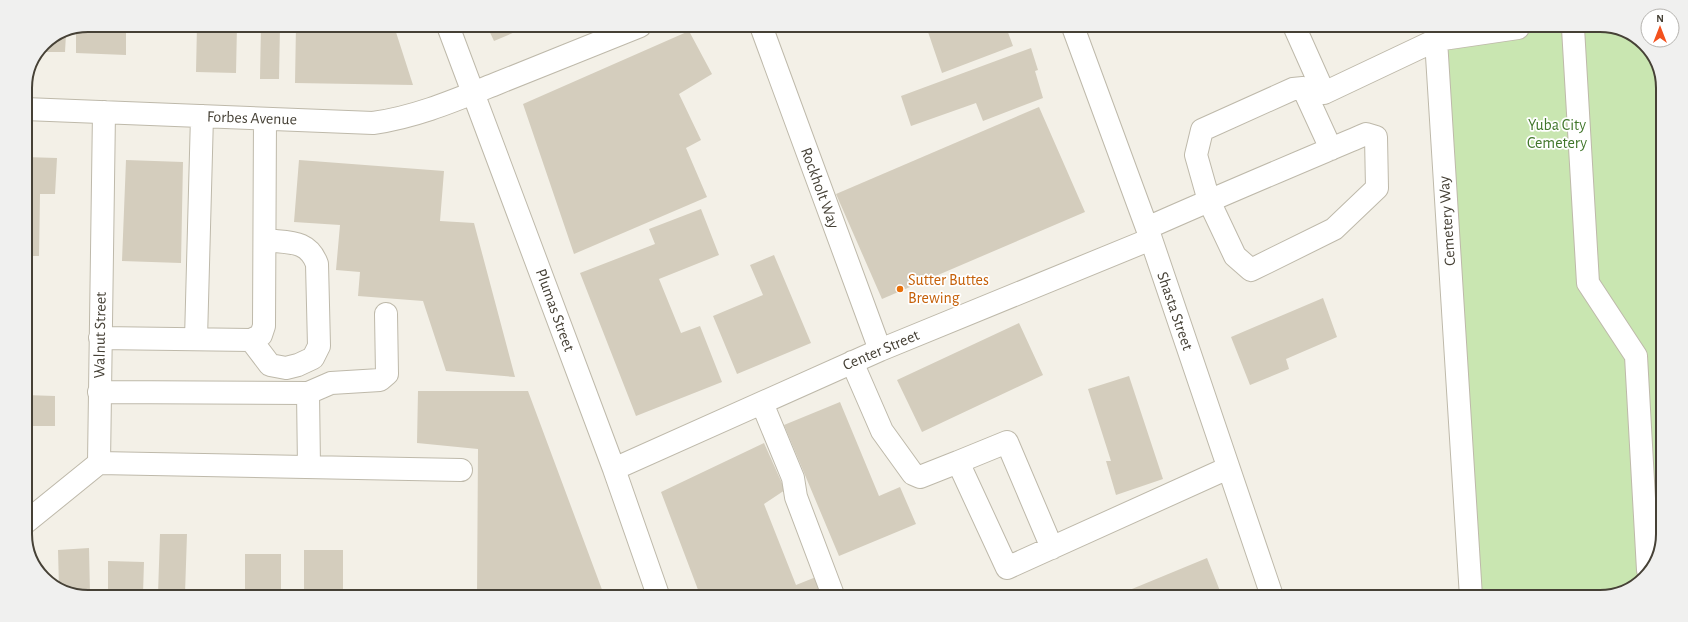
<svg xmlns="http://www.w3.org/2000/svg" width="1688" height="622" font-family="'Alegreya Sans',sans-serif">
	<rect width="100%" height="100%" fill="#f3f0e7"/>
	<path fill="#c9e6b1" d="M1443,28H1620L1650,49L1663,83L1660,554L1638,584L1600,597H1481Z"/>
	<path fill="#d4cdbd" d="M88,25H126V55L76,53V30Z
		M197,25H237L236,73L196,72Z
		M261,25H280L279,79H260Z
		M296,25L394,26L413,85L295,83Z
		M487,26H529L494,41Z
		M942,27H1006L1013,46L942,73L928,32Z
		M689,31L712,74L679,94L701,140L686,148L707,197L574,254L523,104Z
		M66,34L65,52H40L44,43Z
		M1031,48L1038,70L1035,71L1043,98L983,121L976,103L911,126L901,96Z
		M1039,107L1085,212L882,299L836,194Z
		M25,157L57,158L55,194H40L39,256H25Z
		M126,160L183,162L181,263L122,261Z
		M299,160L444,171L440,221L474,223L515,377L446,371L423,301L358,296L360,272L336,270L340,225L294,222Z
		M701,209L719,255L659,279L681,333L700,326L722,382L636,416L580,273L655,244L649,229Z
		M774,255L811,343L737,374L713,316L763,295L750,265Z
		M1323,298L1337,337L1286,359L1289,369L1250,385L1231,337Z
		M1019,323L1043,375L922,432L897,380Z
		M1129,376L1163,479L1116,495L1106,461H1111L1088,389Z
		M418,391H528L604,595H477L478,449L417,443Z
		M25,395L55,396V426H25Z
		M840,402L879,496L900,487L916,524L839,556L784,425Z
		M764,443L785,490L764,504L796,585L816,577L823,595H700L661,492Z
		M160,534H187L185,594H158Z
		M89,548L90,594H68L59,588L58,550Z
		M304,550H343V594H304Z
		M245,554H281V594H245Z
		M1207,558L1222,596H1115Z
		M108,561L144,562L143,594H108Z"/>
	<g fill="none" stroke-linecap="round" stroke-linejoin="round">
		<defs>
			<path id="minor" d="M448,26L614,469L658,595
				M761,26L880,350
				M1073,27L1151,239L1272,596
				M1295,28L1324,93L1436,40L1471,597
				M1573,28L1588,283L1636,356L1648,570
				M1436,40L1518,28
				M25,109L373,123C417,117 458,99 498,83C545,64 593,45 640,26
				M1147,228C1219,196 1293,165 1366,134L1376,137L1377,188L1334,229L1251,270L1235,256L1209,201L1196,155L1202,130L1293,89L1303,88L1331,149
				M100,338L251,340L261,335L264,326L265,119
				M196,339L202,116
				M251,340L270,365L286,368L298,365L313,358L319,346L317,264C308,239 288,243 265,240
				M852,362L882,431L913,474L920,477L958,462L1007,568L1228,468
				M99,392L308,393L309,467
				M308,393L331,383L380,380L387,374L386,314
				M762,403L793,478L796,497L833,595
				M958,462L1007,442L1052,548
				M99,463L461,470
				M614,469L880,350L1151,239
				M25,523L99,463L104,112"/>
		</defs>
		<use href="#minor" stroke="#beb9aa" stroke-width="24"/>
		<use href="#minor" stroke="#fff" stroke-width="22"/>
	</g>
	<circle fill="#e8710a" stroke="#fff" stroke-width="1.5" cx="900" cy="289" r="4"/>
	<g text-anchor="middle" dominant-baseline="central" stroke-width="3.5" stroke-linejoin="round" paint-order="stroke">
		<g font-size="16" fill="#464136" stroke="#fff">
			<text transform="translate(252 118) rotate(2)">Forbes Avenue</text>
			<text transform="translate(820 188) rotate(70)">Rockholt Way</text>
			<text transform="translate(1447 221) rotate(-94)">Cemetery Way</text>
			<text transform="translate(555 310) rotate(70)">Plumas Street</text>
			<text transform="translate(1175 311) rotate(71)">Shasta Street</text>
			<text transform="translate(100 335) rotate(-89)">Walnut Street</text>
			<text transform="translate(881 350) rotate(-23)">Center Street</text>
		</g>
		<g font-size="16" fill="#41762b" stroke="#fff">
			<text x="1557" y="125">Yuba City<tspan x="1557" dy="18">Cemetery</tspan></text>
		</g>
		<g font-size="16" fill="#c56008" stroke="#fff" text-anchor="start">
			<text x="908" y="280">Sutter Buttes<tspan x="908" dy="18">Brewing</tspan></text>
		</g>
	</g>
	<path d="M0 0H1688V622H0ZM88 32H1600A56 56 0 0 1 1656 88V534A56 56 0 0 1 1600 590H88A56 56 0 0 1 32 534V88A56 56 0 0 1 88 32Z" fill="#f0f0ef" fill-rule="evenodd"/>
	<path fill="none" stroke="#464136" stroke-width="2" d="M88 32H1600A56 56 0 0 1 1656 88V534A56 56 0 0 1 1600 590H88A56 56 0 0 1 32 534V88A56 56 0 0 1 88 32Z"/>
	<g transform="translate(1660 28)"><circle r="19" fill="#ffffff" stroke="#b5b3af"/>
	<path d="M0-3L7 15L0 10L-7 15Z" fill="#f3511e"/>
	<text y="-6" font-size="11" font-weight="bold" text-anchor="middle" fill="#464136">N</text>
	</g>
</svg>
